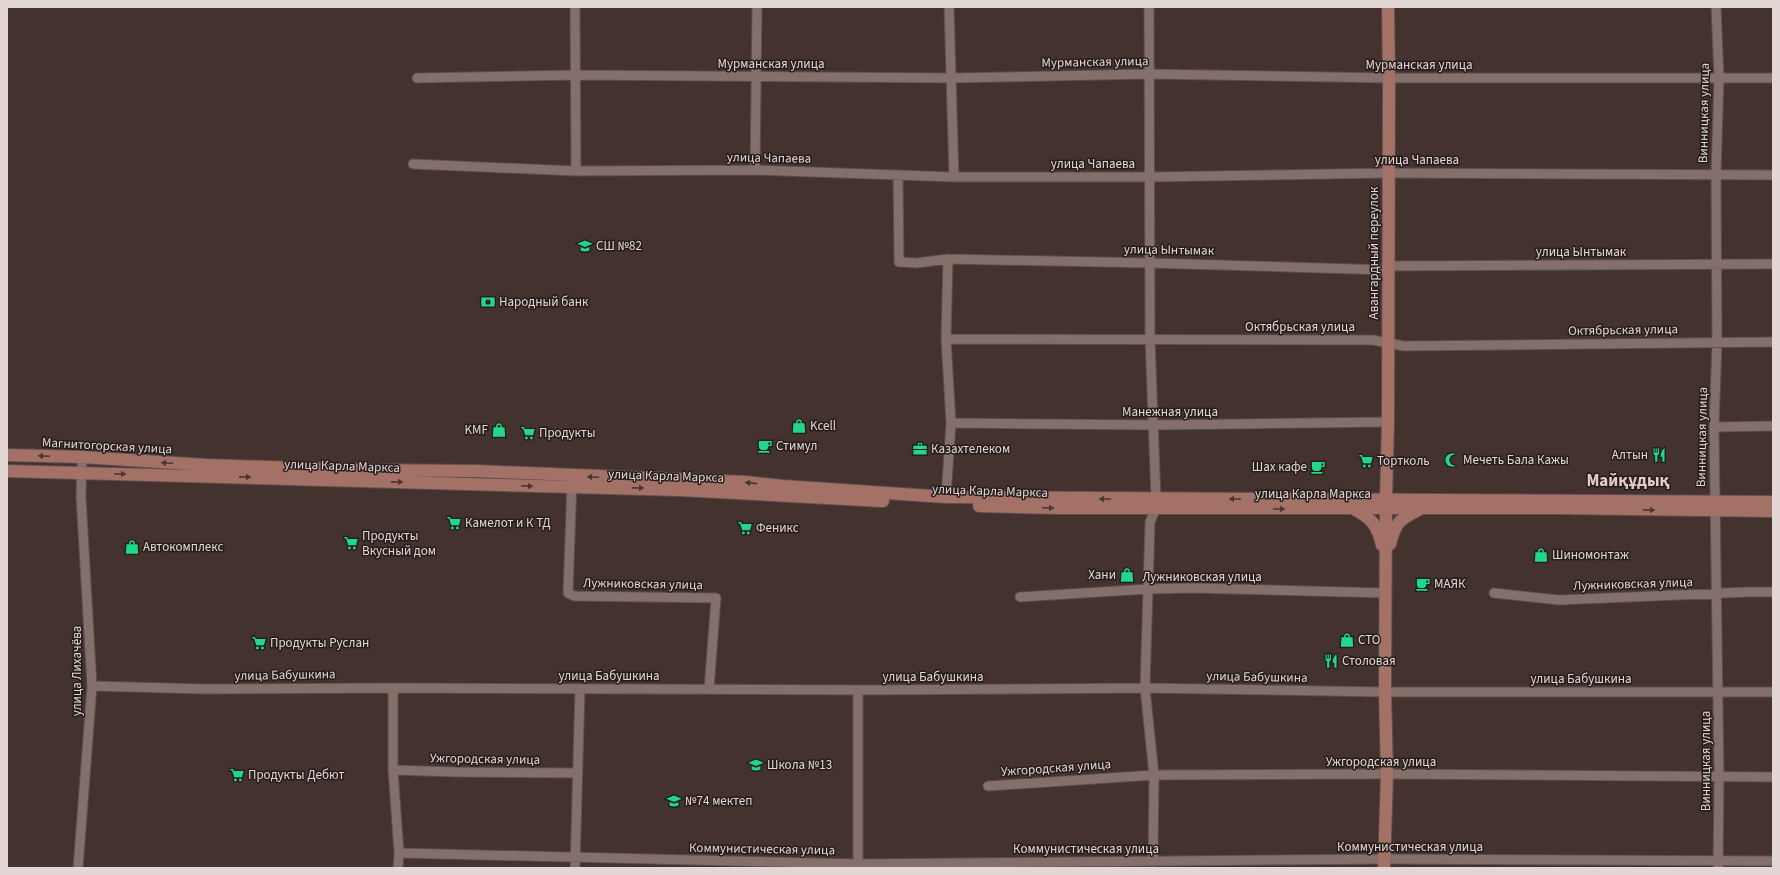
<svg xmlns="http://www.w3.org/2000/svg" width="1780" height="875" font-family="'Source Sans 3',sans-serif">
	<rect width="100%" height="100%" fill="#44322f"/>
	<g fill="none" stroke-linecap="round" stroke-linejoin="round">
		<defs>
			<path id="minor" d="M575,7L576,171
				M949,7L954,177
				M1149,7L1150,339L1156,499
				M1716,7L1719,78L1716,174L1717,342L1714,427L1719,777L1718,868
				M417,78L576,75L952,78L1148,74L1389,78H1773
				M413,164L576,171L755,170L954,177H1150L1388,173L1773,175
				M755,170L757,7
				M898,175L899,262L916,263L948,259L1150,263L1388,270
				M1389,266L1773,264
				M946,339L1373,340L1404,346L1773,342
				M951,423L1154,425L1388,422
				M1714,427L1773,426
				M572,481L568,593L574,596L716,598L709,689
				M946,497L951,423L946,339L948,259
				M1494,593L1559,600L1748,592H1773
				M1020,597L1148,589L1193,588L1385,593
				M92,686L205,689L393,688L865,690L1145,688L1385,692H1773
				M393,688V770L399,853L398,868
				M858,690V868
				M393,770L457,772L577,773
				M988,786L1154,775L1387,774L1773,777
				M399,853L858,864L1385,859L1773,861
				M1153,862L1154,775L1145,688L1150,522L1156,508
				M78,868L92,686L81,497L82,457
				M575,868L580,689"/>
			<path id="major" d="M7,455L82,457L206,465L357,470L476,471L746,482L783,486L946,497L1773,502
				M7,471L680,490L883,501
				M979,506L1057,508H1557L1773,511
				M1354,509C1372,519 1377,524 1382,545
				M1390,544C1396,521 1399,520 1420,509
				M1384,868L1387,774L1385,692L1386,499L1388,422L1389,78L1388,7"/>
		</defs>
		<use href="#minor" stroke="#5e4f4c" stroke-width="11"/>
		<use href="#major" stroke="#5e4f4c" stroke-width="14"/>
		<use href="#minor" stroke="#846f6b" stroke-width="9"/>
		<use href="#major" stroke="#a47167" stroke-width="12"/>
	</g>
	<defs><path id="oneway-solid" d="M-6-.8H1V-3.2L6.5 0L1 3.2V.8H-6Z"/></defs>
	<g fill="#4b3632">
		<use href="#oneway-solid" transform="translate(44 456) rotate(-178)"/>
		<use href="#oneway-solid" transform="translate(167 463) rotate(-177)"/>
		<use href="#oneway-solid" transform="translate(120 474)"/>
		<use href="#oneway-solid" transform="translate(245 477) rotate(1)"/>
		<use href="#oneway-solid" transform="translate(593 477) rotate(-177)"/>
		<use href="#oneway-solid" transform="translate(397 482) rotate(1)"/>
		<use href="#oneway-solid" transform="translate(751 483) rotate(-174)"/>
		<use href="#oneway-solid" transform="translate(527 486) rotate(2)"/>
		<use href="#oneway-solid" transform="translate(638 488) rotate(1)"/>
		<use href="#oneway-solid" transform="translate(1105 499) rotate(-180)"/>
		<use href="#oneway-solid" transform="translate(1235 499) rotate(-180)"/>
		<use href="#oneway-solid" transform="translate(1048 508) rotate(2)"/>
		<use href="#oneway-solid" transform="translate(1279 509)"/>
		<use href="#oneway-solid" transform="translate(1649 510) rotate(1)"/>
	</g>
	<defs>
		<symbol id="school-bare" viewBox="-9 -9 18 18"><path d="M0-5L7-2L0 1L-7-2ZM-4 1L0 2.5L4 1V4Q0 6-4 4Z" fill="#20d887" stroke="#251c1b" stroke-width="2.5" paint-order="stroke"/></symbol>
		<symbol id="bank-bare" viewBox="-9 -9 18 18"><path d="M-6-4H6V4H-6ZM0-2.3a2.3 2.3 0 1 0 0 4.6a2.3 2.3 0 1 0 0-4.6Z" fill="#20d887" stroke="#251c1b" stroke-width="2.5" paint-order="stroke"/></symbol>
		<symbol id="shop-bare" viewBox="-9 -9 18 18"><path d="M-5-2.5h2.3a2.7 3.5 0 0 1 5.4 0H5L5.5 6h-11ZM-1.5-2.5h3a1.5 2.3 0 0 0-3 0Z" fill="#20d887" stroke="#251c1b" stroke-width="2.5" paint-order="stroke"/></symbol>
		<symbol id="supermarket-bare" viewBox="-9 -9 18 18"><path d="M-6-5.5h2.5l.6 2H6L4.5 2H-2.5L-4.4-4H-6ZM-1.5 3.2a1.3 1.3 0 1 0 .1 0ZM3 3.2a1.3 1.3 0 1 0 .1 0Z" fill="#20d887" stroke="#251c1b" stroke-width="2.5" paint-order="stroke"/></symbol>
		<symbol id="cafe-bare" viewBox="-9 -9 18 18"><path d="M-5.5-4.5H6V0H3Q3 3.5 0 3.5H-2.5Q-5.5 3.5-5.5 0ZM3-3.2v2h1.7v-2ZM-6 4.5H4V6H-6Z" fill="#20d887" stroke="#251c1b" stroke-width="2.5" paint-order="stroke"/></symbol>
		<symbol id="office-bare" viewBox="-9 -9 18 18"><path d="M-6-3h4V-5.5h4V-3h4V5H-6ZM-1-4.5V-3h2v-1.5ZM-6 0V1H6V0Z" fill="#20d887" stroke="#251c1b" stroke-width="2.5" paint-order="stroke"/></symbol>
		<symbol id="restaurant-bare" viewBox="-9 -9 18 18"><path d="M-5-6h1v4h1v-4h1v4h1v-4h1v5L-1.5 .5V6h-2V.5L-5-1ZM5-6V6H3V1.5H1.5Q1.5-4 5-6Z" fill="#20d887" stroke="#251c1b" stroke-width="2.5" paint-order="stroke"/></symbol>
		<symbol id="mosque-bare" viewBox="-9 -9 18 18"><path d="M3.5-4.9A6 6 0 1 0 3.5 4.9A5 5 0 1 1 3.5-4.9Z" fill="#20d887" stroke="#251c1b" stroke-width="2.5" paint-order="stroke"/></symbol>
	</defs>
	<g fill-rule="evenodd">
		<use href="#school-bare" x="575" y="236" width="20" height="20"/>
		<use href="#bank-bare" x="478" y="292" width="20" height="20"/>
		<use href="#shop-bare" x="789" y="416" width="20" height="20"/>
		<use href="#shop-bare" x="489" y="420" width="20" height="20"/>
		<use href="#supermarket-bare" x="518" y="423" width="20" height="20"/>
		<use href="#cafe-bare" x="755" y="436" width="20" height="20"/>
		<use href="#office-bare" x="910" y="439" width="20" height="20"/>
		<use href="#restaurant-bare" x="1649" y="445" width="20" height="20"/>
		<use href="#mosque-bare" x="1442" y="450" width="20" height="20"/>
		<use href="#supermarket-bare" x="1356" y="451" width="20" height="20"/>
		<use href="#cafe-bare" x="1308" y="457" width="20" height="20"/>
		<use href="#supermarket-bare" x="444" y="513" width="20" height="20"/>
		<use href="#supermarket-bare" x="735" y="518" width="20" height="20"/>
		<use href="#supermarket-bare" x="341" y="533" width="20" height="20"/>
		<use href="#shop-bare" x="122" y="537" width="20" height="20"/>
		<use href="#shop-bare" x="1531" y="545" width="20" height="20"/>
		<use href="#shop-bare" x="1117" y="565" width="20" height="20"/>
		<use href="#cafe-bare" x="1413" y="574" width="20" height="20"/>
		<use href="#shop-bare" x="1337" y="630" width="20" height="20"/>
		<use href="#supermarket-bare" x="249" y="633" width="20" height="20"/>
		<use href="#restaurant-bare" x="1321" y="651" width="20" height="20"/>
		<use href="#school-bare" x="746" y="755" width="20" height="20"/>
		<use href="#supermarket-bare" x="227" y="765" width="20" height="20"/>
		<use href="#school-bare" x="664" y="791" width="20" height="20"/>
	</g>
	<g text-anchor="middle" dominant-baseline="central" stroke-width="3" stroke-linejoin="round" paint-order="stroke">
		<g font-size="13" fill="#e3d7d5" stroke="#251c1b">
			<text transform="translate(1095 62) rotate(-1)">Мурманская улица</text>
			<text x="771" y="64">Мурманская улица</text>
			<text x="1419" y="65">Мурманская улица</text>
			<text transform="translate(1704 113) rotate(-89)">Винницкая улица</text>
			<text transform="translate(769 158) rotate(1)">улица Чапаева</text>
			<text x="1417" y="160">улица Чапаева</text>
			<text x="1093" y="164">улица Чапаева</text>
			<text transform="translate(1169 250) rotate(1)">улица Ынтымак</text>
			<text x="1581" y="252">улица Ынтымак</text>
			<text transform="translate(1374 253) rotate(-90)">Авангардный переулок</text>
			<text x="1300" y="327">Октябрьская улица</text>
			<text transform="translate(1623 330) rotate(-1)">Октябрьская улица</text>
			<text x="1170" y="412">Манежная улица</text>
			<text transform="translate(1702 437) rotate(-89)">Винницкая улица</text>
			<text transform="translate(107 446) rotate(3)">Магнитогорская улица</text>
			<text transform="translate(342 466) rotate(2)">улица Карла Маркса</text>
			<text transform="translate(666 476) rotate(2)">улица Карла Маркса</text>
			<text transform="translate(990 491) rotate(2)">улица Карла Маркса</text>
			<text x="1313" y="494">улица Карла Маркса</text>
			<text x="1202" y="577">Лужниковская улица</text>
			<text transform="translate(643 584) rotate(1)">Лужниковская улица</text>
			<text transform="translate(1633 584) rotate(-2)">Лужниковская улица</text>
			<text transform="translate(77 671) rotate(-90)">улица Лихачёва</text>
			<text transform="translate(285 675) rotate(-1)">улица Бабушкина</text>
			<text x="609" y="676">улица Бабушкина</text>
			<text x="933" y="677">улица Бабушкина</text>
			<text transform="translate(1257 677) rotate(1)">улица Бабушкина</text>
			<text x="1581" y="679">улица Бабушкина</text>
			<text transform="translate(485 759) rotate(1)">Ужгородская улица</text>
			<text transform="translate(1706 761) rotate(-90)">Винницкая улица</text>
			<text x="1381" y="762">Ужгородская улица</text>
			<text transform="translate(1056 768) rotate(-4)">Ужгородская улица</text>
			<text x="1410" y="847">Коммунистическая улица</text>
			<text transform="translate(762 849) rotate(1)">Коммунистическая улица</text>
			<text x="1086" y="849">Коммунистическая улица</text>
		</g>
		<g font-size="13" fill="#e3d7d5" stroke="#251c1b" text-anchor="start">
			<text x="596" y="246">СШ №82</text>
			<text x="499" y="302">Народный банк</text>
			<text x="810" y="426">Kcell</text>
			<text x="488" y="430" text-anchor="end">KMF</text>
			<text x="539" y="433">Продукты</text>
			<text x="776" y="446">Стимул</text>
			<text x="931" y="449">Казахтелеком</text>
			<text x="1648" y="455" text-anchor="end">Алтын</text>
			<text x="1463" y="460">Мечеть Бала Кажы</text>
			<text x="1377" y="461">Тортколь</text>
			<text x="1307" y="467" text-anchor="end">Шах кафе</text>
			<text x="465" y="523">Камелот и К ТД</text>
			<text x="756" y="528">Феникс</text>
			<text x="362" y="536">Продукты<tspan x="362" dy="15">Вкусный дом</tspan></text>
			<text x="143" y="547">Автокомплекс</text>
			<text x="1552" y="555">Шиномонтаж</text>
			<text x="1116" y="575" text-anchor="end">Хани</text>
			<text x="1434" y="584">МАЯК</text>
			<text x="1358" y="640">СТО</text>
			<text x="270" y="643">Продукты Руслан</text>
			<text x="1342" y="661">Столовая</text>
			<text x="767" y="765">Школа №13</text>
			<text x="248" y="775">Продукты Дебют</text>
			<text x="685" y="801">№74 мектеп</text>
		</g>
		<g font-size="17" font-weight="bold" fill="#e3ccc7" stroke="#251c1b">
			<text x="1628" y="481">Майқұдық</text>
		</g>
	</g>
	<rect width="1780" height="875" fill="none" stroke="#e3d7d5" stroke-width="16"/>
</svg>
